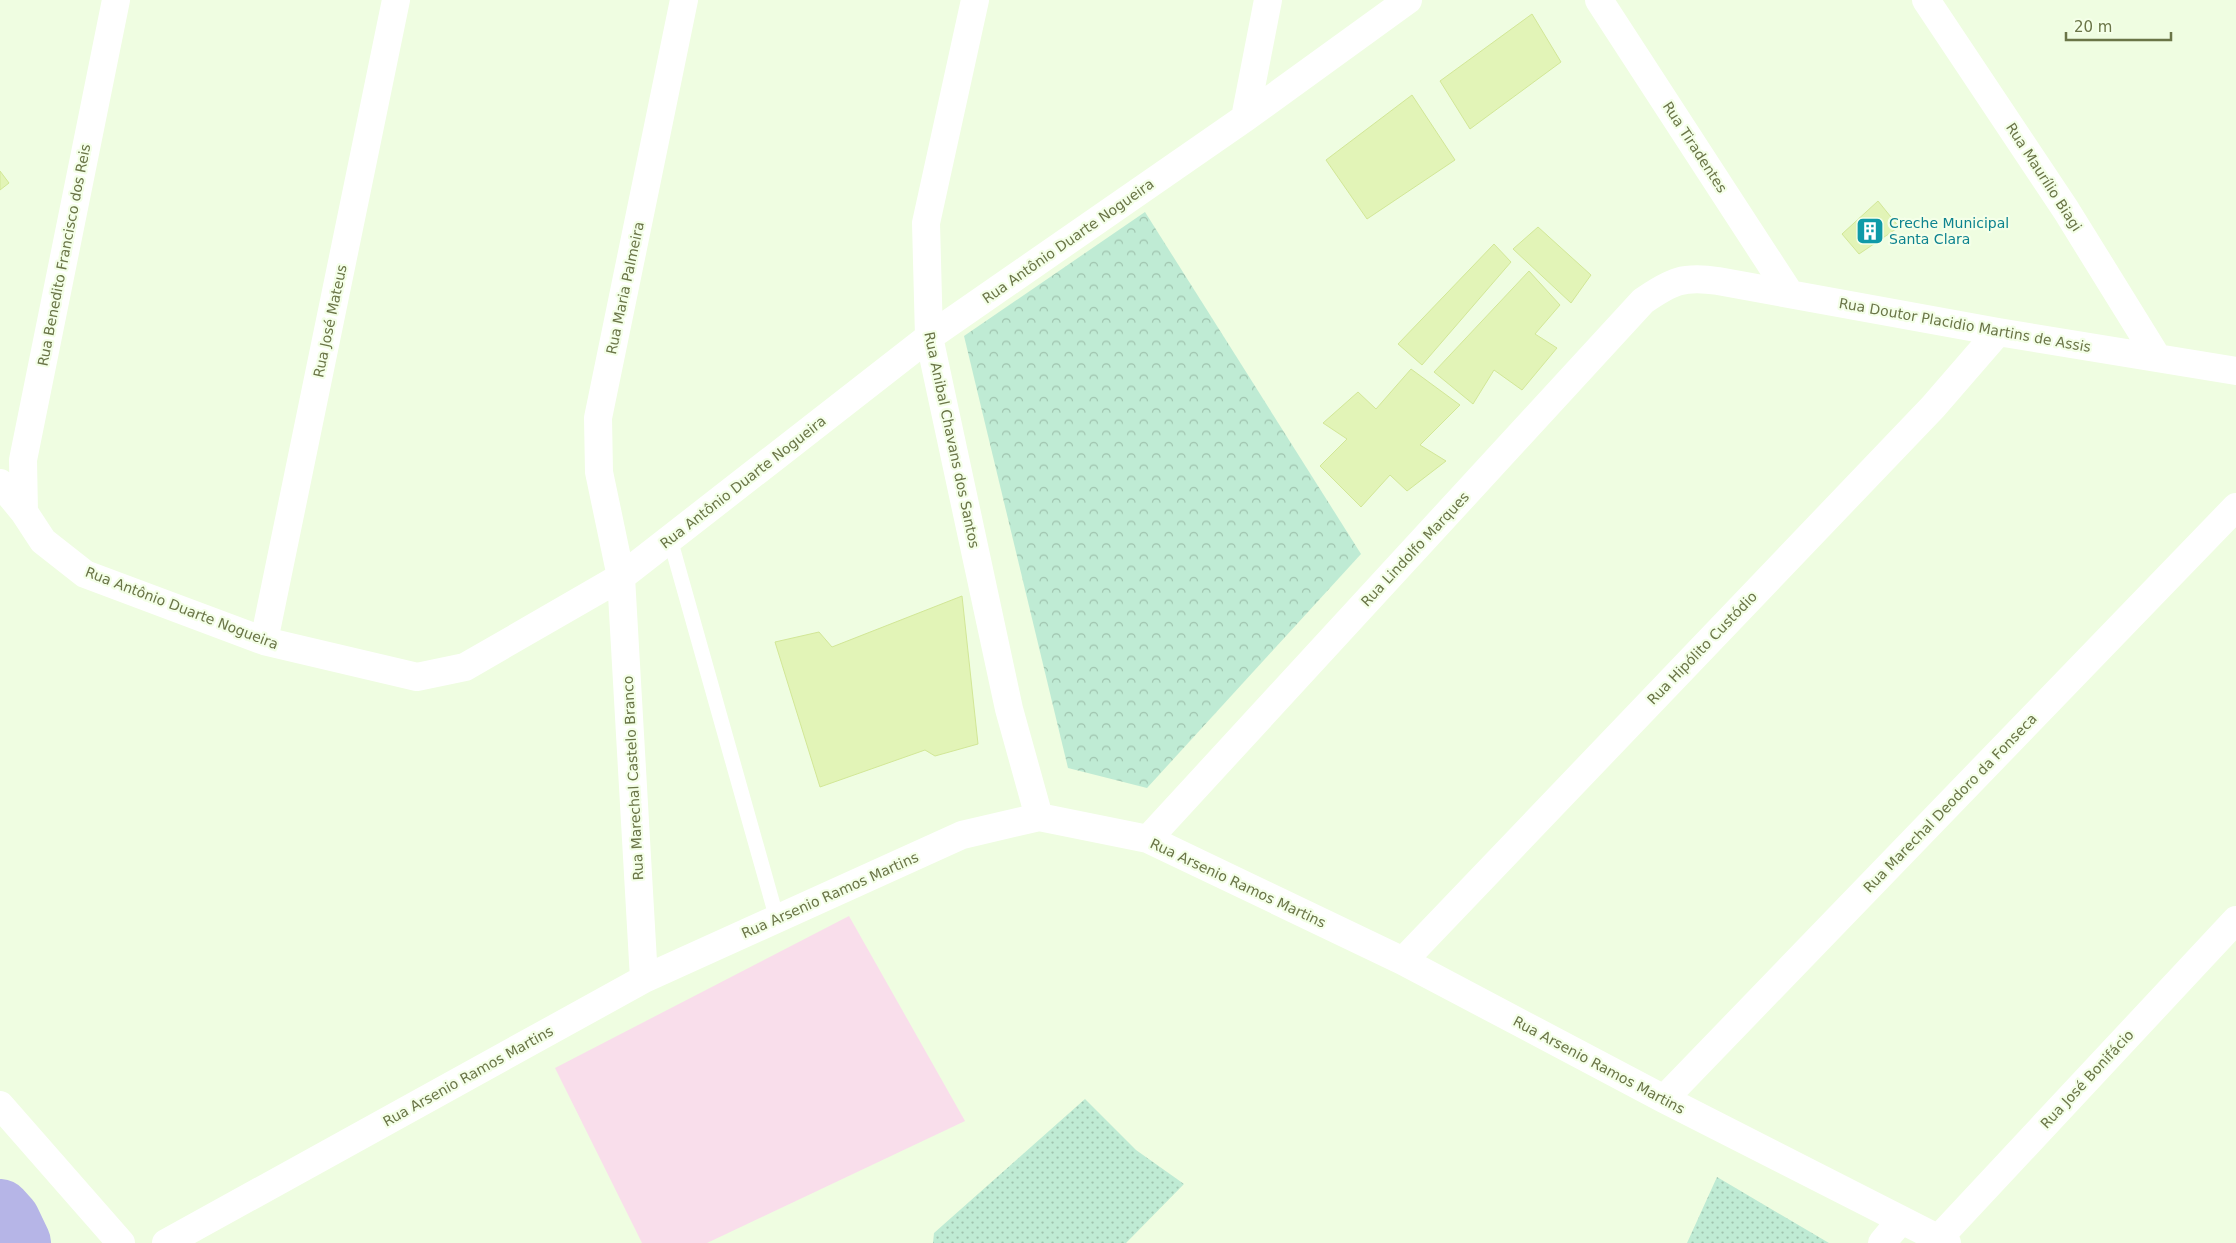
<svg xmlns="http://www.w3.org/2000/svg" width="2236" height="1243" font-family="'DejaVu Sans',sans-serif">
	<defs>
		<pattern id="park-crowns" width="20" height="18" patternUnits="userSpaceOnUse" patternTransform="scale(1.25)"><rect width="20" height="18" fill="#bfebd4"/><path d="M2 6a3 3 0 1 1 6 0M12 15a3 3 0 1 1 6 0" fill="none" stroke="#9fc3ae"/></pattern>
		<pattern id="garden-dots" width="8" height="8" patternUnits="userSpaceOnUse" patternTransform="scale(1.25)"><rect width="8" height="8" fill="#bfebd4"/><path d="M2 2h.1M6 6h.1" fill="none" stroke="#9fc3ae" stroke-width="1.8" stroke-linecap="round"/></pattern>
	</defs>
	<rect width="100%" height="100%" fill="#effde1"/>
	<path fill="#f9deeb" d="M849,916L965,1121L707,1243H642L555,1068Z"/>
	<path fill="url(#park-crowns)" d="M1145,212L1361,554L1147,788L1068,768L964,336Z"/>
	<path fill="url(#garden-dots)" d="M1085,1099L1136,1150L1184,1184L1126,1243H933L934,1233Z
		M1717,1177L1829,1243H1687Z"/>
	<g fill="none" stroke-linecap="round" stroke-linejoin="round">
		<path stroke="#b6b5e7" stroke-width="62" d="M0,1210L9,1220L20,1243"/>
	</g>
	<path fill="#e2f4b7" stroke="#d2e797" d="M1532,14L1561,62L1470,129L1440,81Z
		M1412,95L1455,160L1367,219L1326,160Z
		M0,171L9,183L0,190Z
		M1878,201L1899,227L1859,254L1842,234Z
		M1538,227L1591,275L1571,303L1513,249Z
		M1494,244L1511,262L1422,365L1398,344Z
		M1529,271L1560,305L1535,334L1557,348L1522,390L1494,370L1473,404L1434,372Z
		M1411,369L1460,405L1420,445L1446,461L1407,491L1390,475L1361,507L1320,466L1347,439L1323,423L1358,392L1376,409Z
		M962,596L978,744L935,756L925,750L820,787L775,642L819,632L832,647Z"/>
	<g fill="none" stroke-linecap="round" stroke-linejoin="round">
		<path stroke="#fff" stroke-width="15" d="M670,539L777,919"/>
		<path stroke="#fff" stroke-width="28" d="M975,0L926,223L929,337L1009,709L1039,817
			M1599,0L1790,294
			M1926,0L2066,210L2157,357
			M1245,118L1268,0
			M0,483L24,512L43,541L85,574L264,641L417,677L465,667L621,577L929,337L1245,118L1408,0
			M24,512L23,460L116,0
			M264,641L396,0
			M1148,839L1643,301C1672,281 1683,276 1718,281L1998,332L2236,371
			M1403,961L1933,407L1998,332
			M644,979L621,577L599,472L598,418L684,0
			M1664,1099L2236,507
			M0,1105L121,1243
			M1938,1239L2236,920
			M166,1243L644,979L962,835L1039,817L1148,839L1403,961L1664,1099L1947,1243
			M1882,1243L1901,1220"/>
	</g>
	<defs>
		<symbol id="building-square" viewBox="-11 -11 22 22"><rect x="-9" y="-9" width="18" height="18" rx="4" fill="#0f9aa8" stroke="#f4ffe8"/><path d="M-4-6H4V6H1V3H-1V6H-4ZM-2.5-4.3h1.7v1.8h-1.7ZM.8-4.3h1.7v1.8H.8ZM-2.5-1h1.7V.8h-1.7ZM.8-1h1.7V.8H.8Z" fill="#fff"/></symbol>
	</defs>
	<g fill-rule="evenodd">
		<use href="#building-square" x="1854" y="215" width="32" height="32"/>
	</g>
	<g text-anchor="middle" dominant-baseline="central" stroke-width="4.5" stroke-linejoin="round" paint-order="stroke">
		<g font-size="14" fill="#6a7547" stroke="#f4ffe8">
			<text transform="translate(1695 147) rotate(57)">Rua Tiradentes</text>
			<text transform="translate(2044 177) rotate(57)">Rua Maurílio Biagi</text>
			<text transform="translate(1068 241) rotate(-35)">Rua Antônio Duarte Nogueira</text>
			<text transform="translate(64 255) rotate(-79)">Rua Benedito Francisco dos Reis</text>
			<text transform="translate(625 288) rotate(-78)">Rua Maria Palmeira</text>
			<text transform="translate(330 321) rotate(-78)">Rua José Mateus</text>
			<text transform="translate(1965 325) rotate(10)">Rua Doutor Placidio Martins de Assis</text>
			<text transform="translate(952 440) rotate(78)">Rua Anibal Chavans dos Santos</text>
			<text transform="translate(743 482) rotate(-38)">Rua Antônio Duarte Nogueira</text>
			<text transform="translate(1415 549) rotate(-47)">Rua Lindolfo Marques</text>
			<text transform="translate(182 608) rotate(21)">Rua Antônio Duarte Nogueira</text>
			<text transform="translate(1702 648) rotate(-46)">Rua Hipólito Custódio</text>
			<text transform="translate(633 778) rotate(-93)">Rua Marechal Castelo Branco</text>
			<text transform="translate(1950 803) rotate(-46)">Rua Marechal Deodoro da Fonseca</text>
			<text transform="translate(1238 883) rotate(25)">Rua Arsenio Ramos Martins</text>
			<text transform="translate(830 895) rotate(-24)">Rua Arsenio Ramos Martins</text>
			<text transform="translate(1599 1065) rotate(28)">Rua Arsenio Ramos Martins</text>
			<text transform="translate(468 1076) rotate(-29)">Rua Arsenio Ramos Martins</text>
			<text transform="translate(2087 1079) rotate(-47)">Rua José Bonifácio</text>
		</g>
		<g font-size="14" fill="#0d838f" stroke="#f4ffe8" text-anchor="start">
			<text x="1889" y="223">Creche Municipal<tspan x="1889" dy="16">Santa Clara</tspan></text>
		</g>
	</g>
	<path d="M2066 32v8h105v-8" fill="none" stroke="#6a7547" stroke-width="2.5"/>
	<text x="2074" y="32" font-size="15" fill="#6a7547" stroke="#f4ffe8" stroke-width="4" paint-order="stroke">20 m</text>
</svg>
